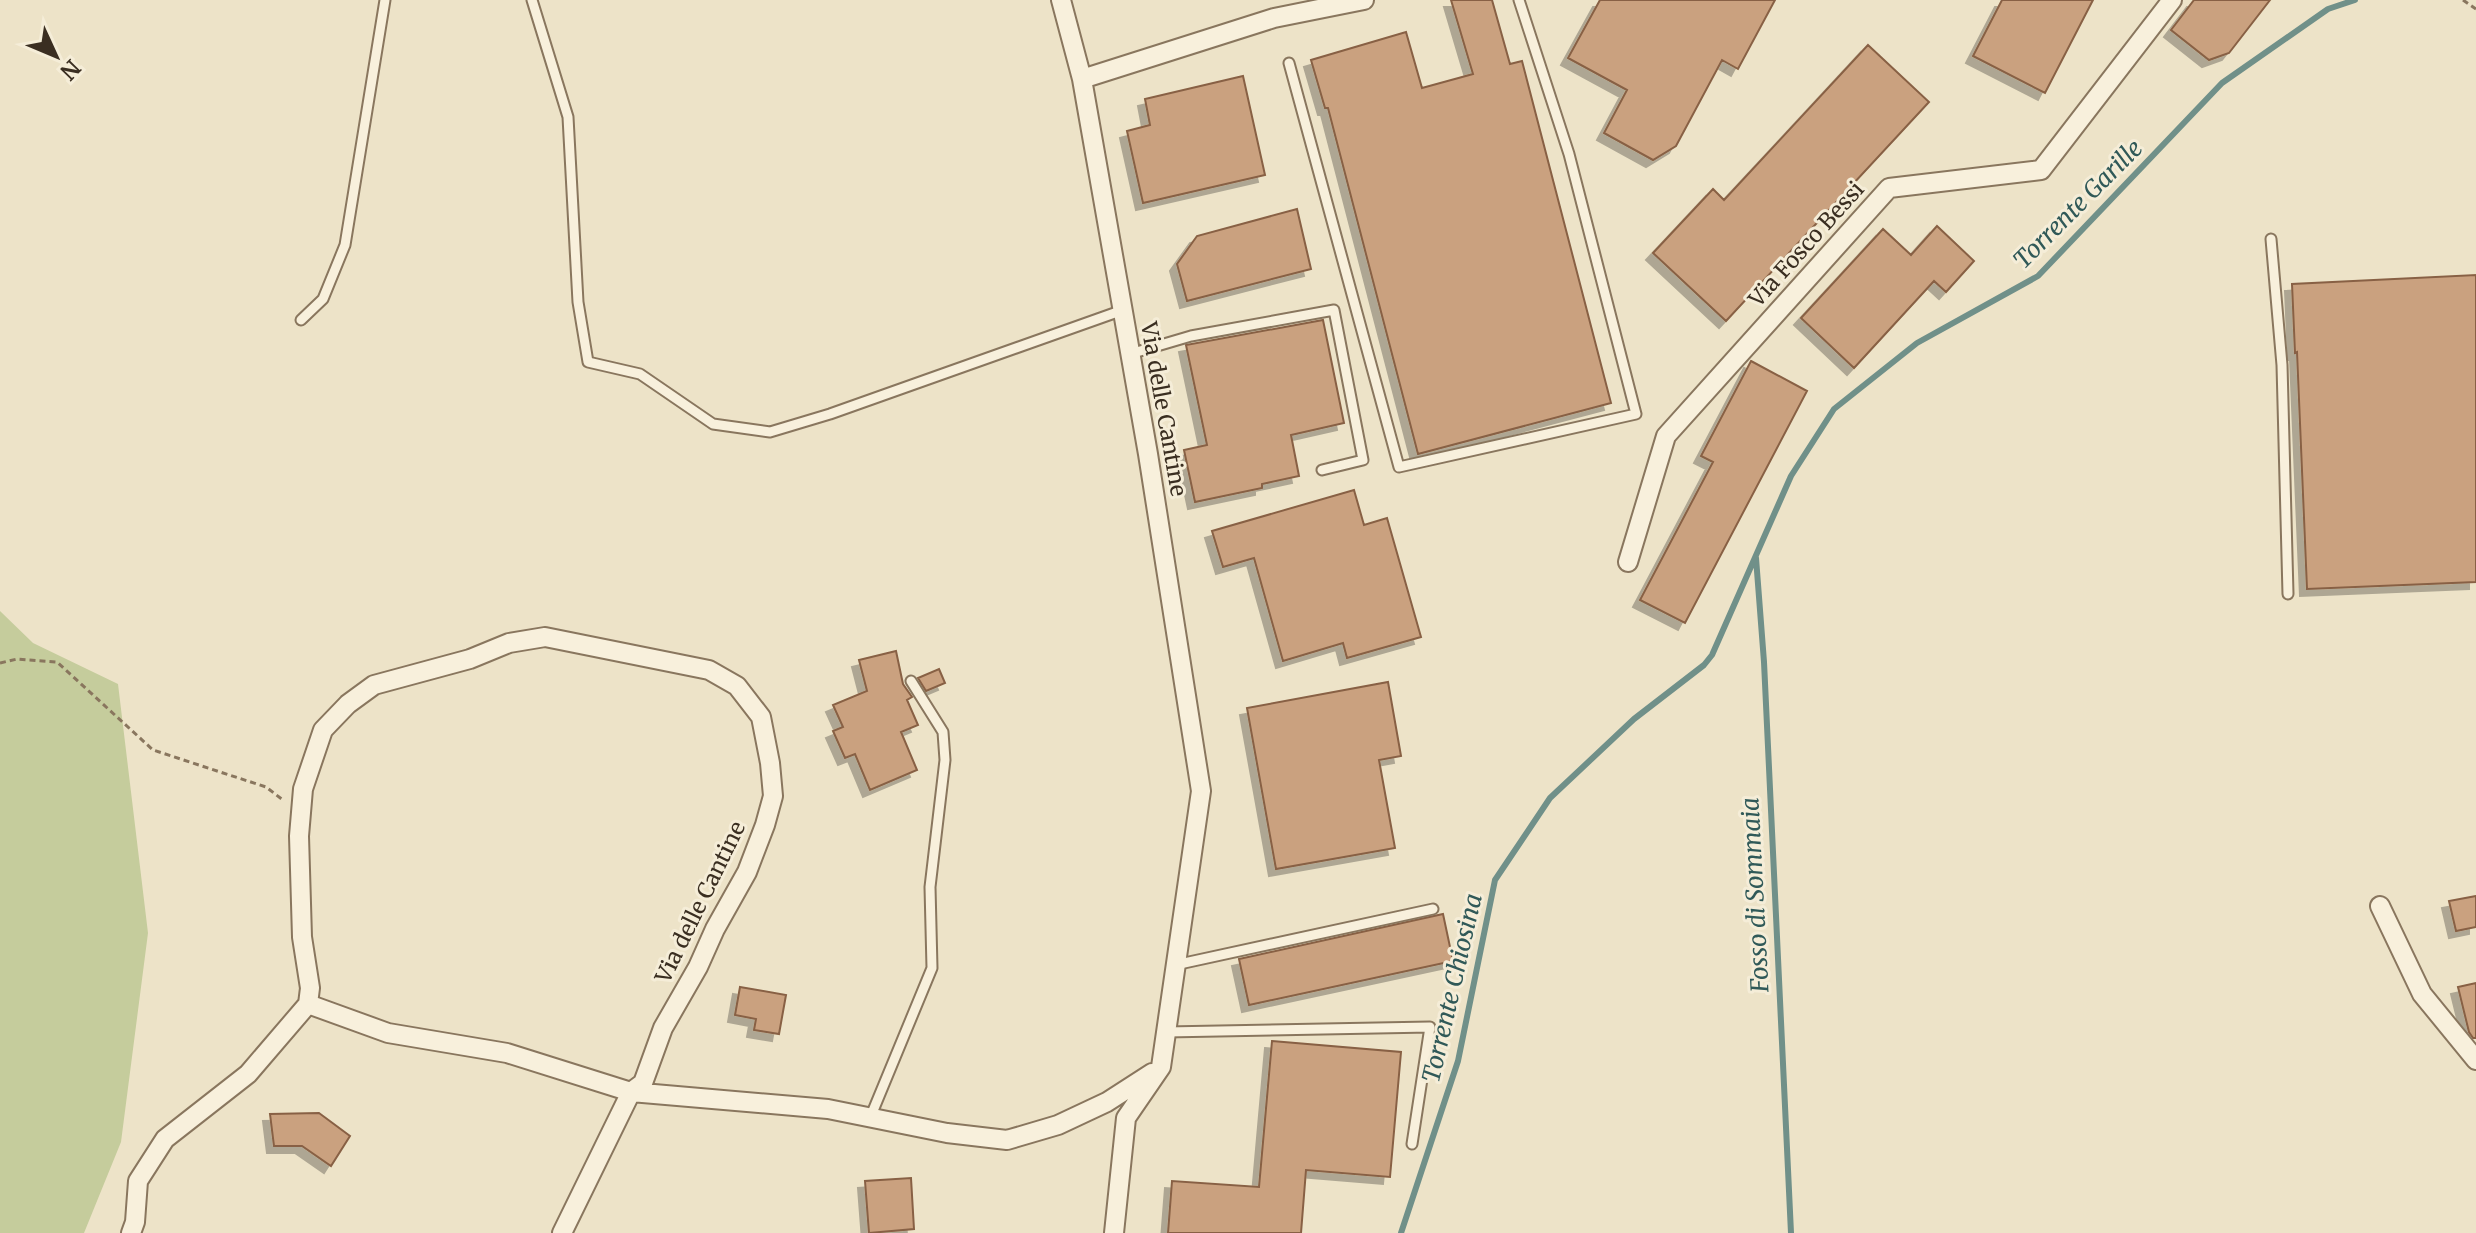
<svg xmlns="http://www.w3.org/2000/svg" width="2476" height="1233" font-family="Merriweather,serif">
	<defs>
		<filter id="shadow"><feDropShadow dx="-7" dy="7" stdDeviation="0" flood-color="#0004"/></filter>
	</defs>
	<rect width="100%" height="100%" fill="#ede3c8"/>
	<path fill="#c5cc9c" d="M0,611L33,643L118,684L148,933L121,1142L84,1233H0Z"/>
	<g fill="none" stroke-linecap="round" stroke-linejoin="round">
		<path stroke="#709089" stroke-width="6" d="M1756,558L1764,662L1791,1233
			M1401,1233L1458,1061L1495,880L1550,798L1634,719L1704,665L1712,655L1791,476L1834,409L1917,343L2038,276L2222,83L2328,9L2355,0"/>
	</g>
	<path fill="#caa17f" stroke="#886144" stroke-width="2" filter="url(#shadow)" d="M1451,0H1492L1510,64L1522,61L1611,403L1418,454L1328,108H1325L1311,60L1406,32L1422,88L1473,74Z
		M1600,0H1775L1738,69L1722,60L1676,146L1653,160L1604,133L1627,90L1568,58Z
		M2002,0H2093L2045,93L1973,56Z
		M2194,0H2270L2229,53L2209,60L2171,30Z
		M1868,45L1929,102L1726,321L1653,253L1713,189L1724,200Z
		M1243,76L1265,175L1143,203L1127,131L1150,125L1145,99Z
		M1297,209L1311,269L1187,301L1177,264L1197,236Z
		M1937,226L1974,261L1946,292L1934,281L1854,368L1801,318L1883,229L1911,255Z
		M2476,275V582L2307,589L2297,352L2295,353L2292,284Z
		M1323,320L1344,423L1291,435L1299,476L1262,484V488L1195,502L1184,450L1207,445L1186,345Z
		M1751,361L1807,391L1685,623L1640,600L1713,462L1701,456Z
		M1354,490L1364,525L1387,518L1421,637L1347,658L1343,643L1283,661L1254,558L1223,567L1212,531Z
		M896,651L903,684L912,697L907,700L918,725L901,732L917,770L870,790L855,754L845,758L833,731L843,727L833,705L867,691L859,660Z
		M939,669L945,683L926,691L918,678Z
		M1388,682L1401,756L1379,760L1395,848L1276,869L1247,708Z
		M2476,896V927L2456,931L2449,901Z
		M1443,914L1453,961L1249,1005L1239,959Z
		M2476,983V1038H2473L2469,1032L2458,987Z
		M740,987L786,995L779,1034L754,1030L756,1019L735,1015Z
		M1272,1041L1401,1052L1390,1177L1306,1170L1301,1233H1168L1172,1181L1259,1187Z
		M319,1113L350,1136L331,1166L302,1146H274L270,1114Z
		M911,1178L914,1229L869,1233L865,1181Z"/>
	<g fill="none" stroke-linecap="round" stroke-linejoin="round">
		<defs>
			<path id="service" d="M532,0L568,117L578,302L588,362L640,374L713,424L770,432L830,414L1123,310
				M1289,63L1399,467L1636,414L1569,154L1519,0
				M2271,239L2282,365L2288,594
				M301,320L323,299L345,245L385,0
				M1130,354L1191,336L1334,310L1363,460L1322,470
				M1175,965L1433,909
				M1166,1032L1430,1027L1412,1144
				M870,1118L932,968L930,887L945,760L943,732L911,681"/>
			<path id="minor" d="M1061,0L1082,79L1148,454L1201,791L1161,1067L1126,1118L1114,1233
				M1082,79L1274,18L1364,0
				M1628,562L1666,436L1889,188L2041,170L2172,0
				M2380,906L2422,994L2476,1060
				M308,1004L388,1033L507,1053L631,1092L828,1109L947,1133L1007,1140L1058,1125L1107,1102L1152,1073
				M131,1233L135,1222L138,1181L165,1139L248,1074L308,1004L310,988L302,937L299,836L303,789L323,730L348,704L374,685L470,659L509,643L545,637L709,670L737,686L761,717L770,763L773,796L765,825L747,872L715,929L698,967L663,1028L643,1083L631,1092L562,1233"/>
		</defs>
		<use href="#service" stroke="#89765e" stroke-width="13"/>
		<use href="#minor" stroke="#89765e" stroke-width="22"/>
		<path stroke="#89765e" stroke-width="3" stroke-dasharray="6 4" stroke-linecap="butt" d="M2463,0L2476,9
			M0,663L17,659L57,662L153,750L266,787L283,800"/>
		<use href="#service" stroke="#f8f0dc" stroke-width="9"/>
		<use href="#minor" stroke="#f8f0dc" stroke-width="18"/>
	</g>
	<g text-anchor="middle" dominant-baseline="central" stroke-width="6" stroke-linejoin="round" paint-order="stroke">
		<g font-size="22" fill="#3a2e21" stroke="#f5edd8">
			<text transform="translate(1806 244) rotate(-48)">Via Fosco Bessi</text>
			<text transform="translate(1164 409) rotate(80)">Via delle Cantine</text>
			<text transform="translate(700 902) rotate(-64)">Via delle Cantine</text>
		</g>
		<g font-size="24" font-style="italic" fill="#305958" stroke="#f5edd8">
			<text transform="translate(2078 204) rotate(-45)">Torrente Garille</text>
			<text transform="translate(1755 895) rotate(-93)">Fosso di Sommaia</text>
			<text transform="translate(1452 988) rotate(-77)">Torrente Chiosina</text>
		</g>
	</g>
	<g transform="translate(56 56) rotate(134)" stroke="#f5edd8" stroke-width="6" paint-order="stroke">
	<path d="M0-6L14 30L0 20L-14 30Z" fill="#3a2e21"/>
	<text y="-12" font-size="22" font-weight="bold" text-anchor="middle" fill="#3a2e21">N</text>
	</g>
</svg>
